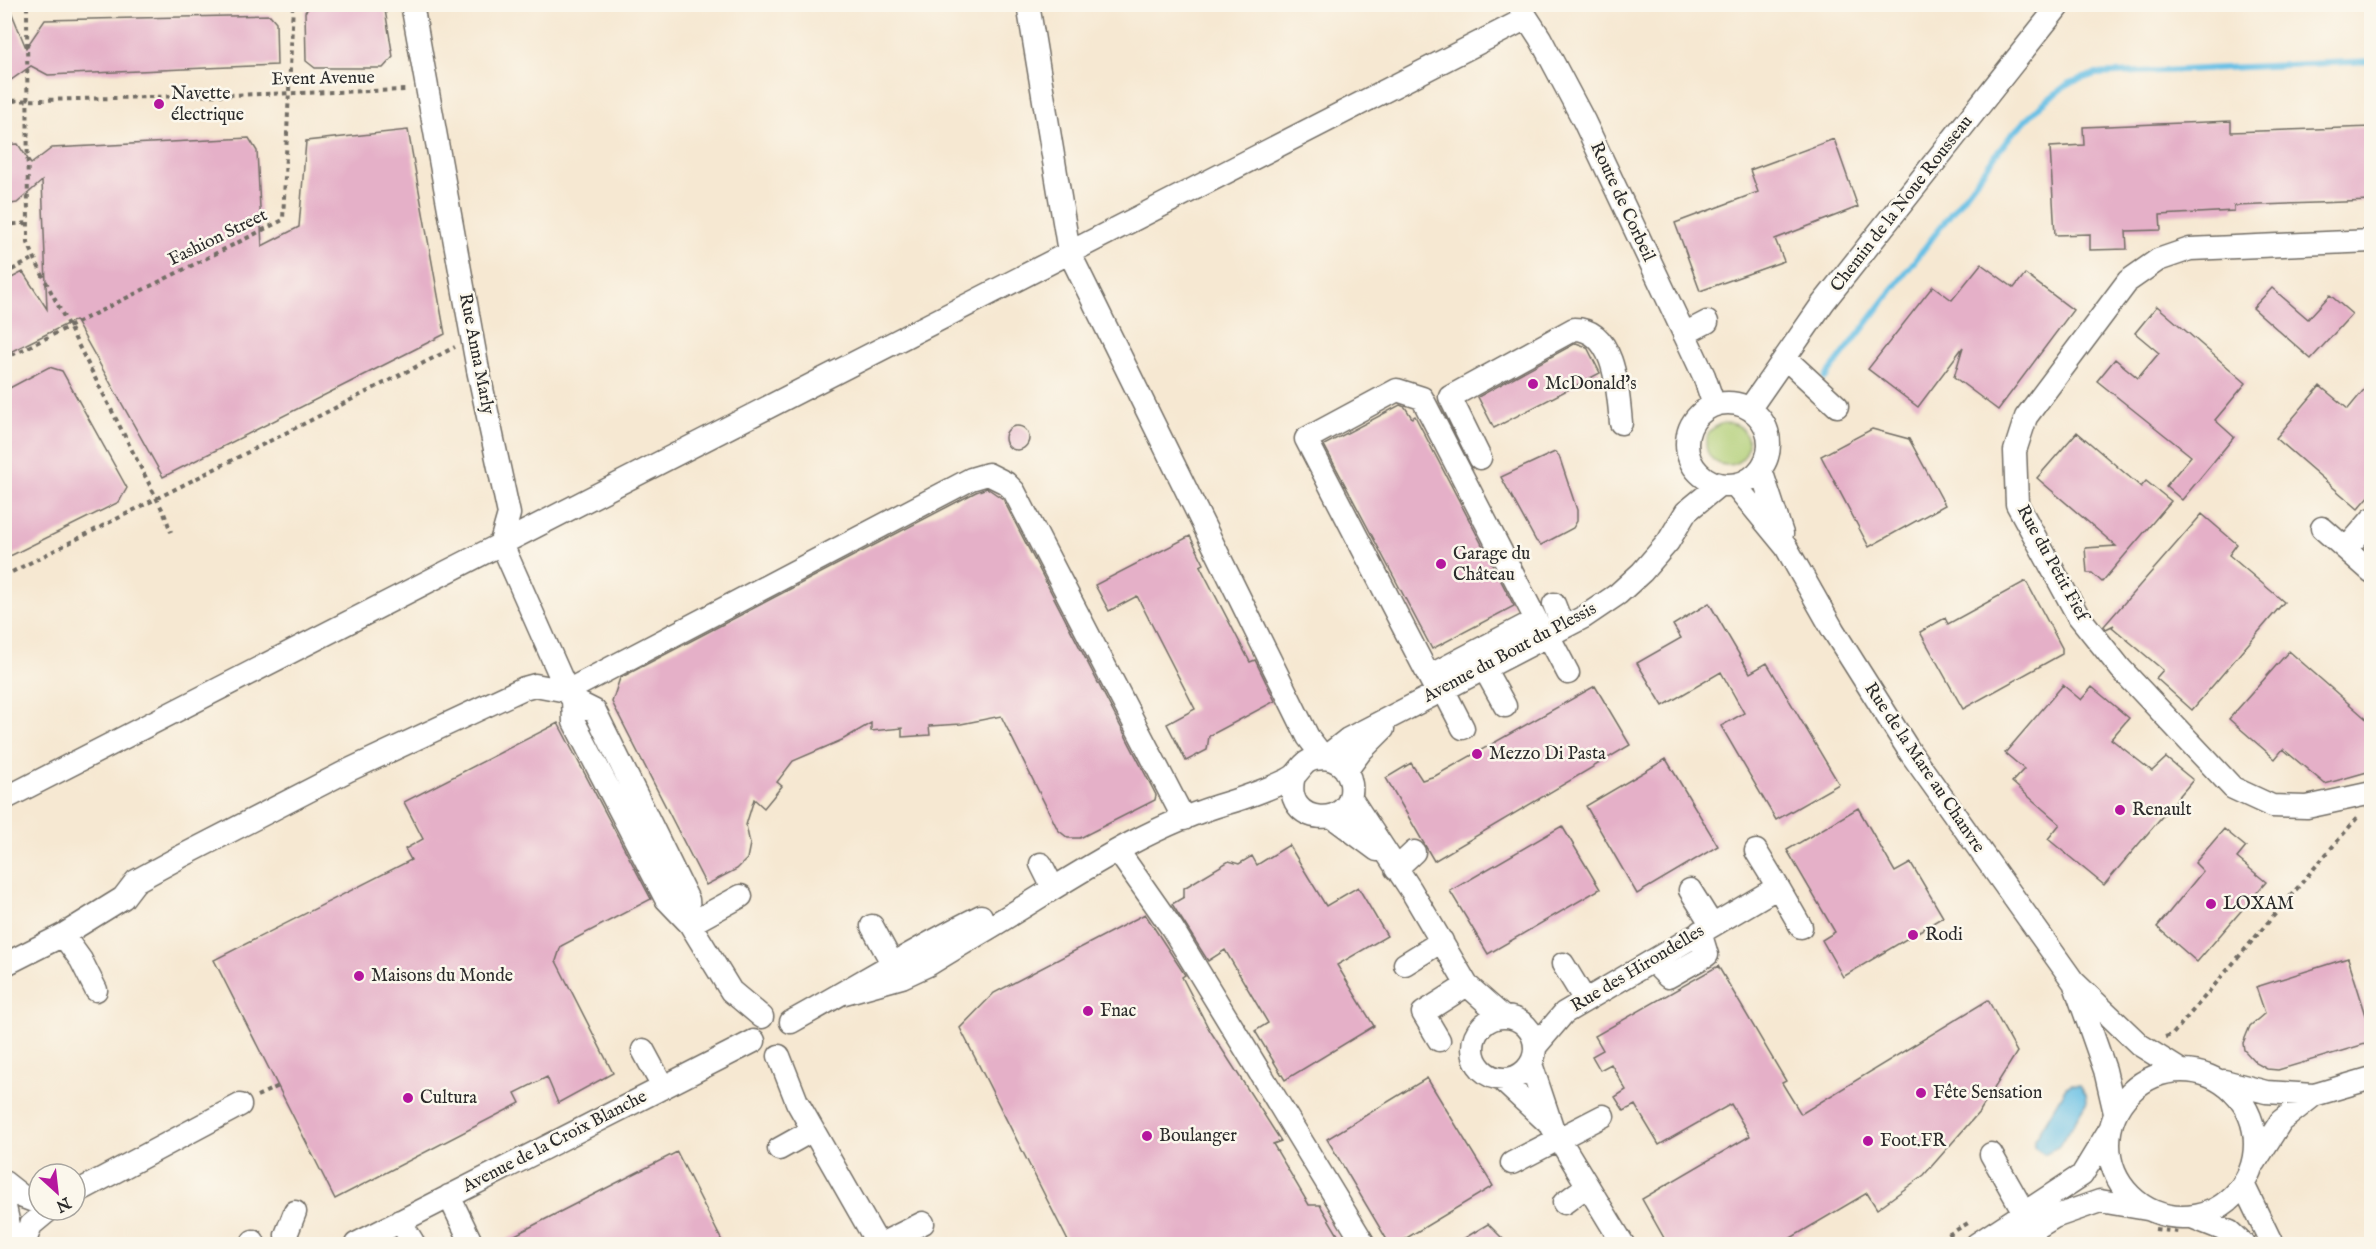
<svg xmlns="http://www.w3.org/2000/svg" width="2376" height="1249" font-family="'IM FELL English',serif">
	<rect width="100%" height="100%" fill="#fbf7ec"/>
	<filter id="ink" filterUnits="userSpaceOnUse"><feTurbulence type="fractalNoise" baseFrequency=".0167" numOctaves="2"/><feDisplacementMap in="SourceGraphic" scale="12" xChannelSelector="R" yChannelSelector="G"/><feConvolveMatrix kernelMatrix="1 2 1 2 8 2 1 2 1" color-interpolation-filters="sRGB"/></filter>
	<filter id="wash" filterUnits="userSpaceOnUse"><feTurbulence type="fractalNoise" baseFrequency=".008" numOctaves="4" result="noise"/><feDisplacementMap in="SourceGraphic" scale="24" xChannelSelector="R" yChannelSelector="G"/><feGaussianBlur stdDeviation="1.35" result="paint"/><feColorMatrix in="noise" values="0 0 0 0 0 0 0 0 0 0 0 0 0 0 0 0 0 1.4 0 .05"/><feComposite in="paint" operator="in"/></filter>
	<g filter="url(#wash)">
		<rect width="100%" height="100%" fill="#f6e8d2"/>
		<path fill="#b0ce76" stroke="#6e7c50" stroke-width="1.5" d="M1706 444a21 21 0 1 1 42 0a21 21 0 1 1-42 0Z"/>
		<path fill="#67c0e5" stroke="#497688" stroke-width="1.5" d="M2072,1084L2080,1085L2086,1094L2087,1101L2060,1146L2044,1154L2034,1147V1141L2066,1087Z"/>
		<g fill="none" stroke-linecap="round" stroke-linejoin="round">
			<path stroke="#67c0e5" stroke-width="6" d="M1825,378L2011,135L2041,105L2069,83L2096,74L2372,61"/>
		</g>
		<g id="blocks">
			<path fill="#e5b0c8" d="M4,4H8L26,48L45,20L270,15L276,22L277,65L48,75L31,66L4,85Z
				M312,4H384L393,57L383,68H315L306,61L305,12Z
				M2231,121V132L2372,127V201L2234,206V211L2160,215L2161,230L2126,231L2127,249L2090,250V234L2055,235L2050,147L2084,145L2083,127Z
				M408,130L445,334L163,477L75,320L4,355V282L23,272L47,309L42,181L17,203L4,205V145L18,144L31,164L52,148L249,138L257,151L262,246L299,227L306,141Z
				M1834,139L1858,207L1775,239L1784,261L1700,291L1675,223L1758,192L1750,170Z
				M1981,264L2014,288L2025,274L2073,310L1998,410L1954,377L1963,347L1918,407L1868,369L1933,286L1952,300Z
				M2272,288L2308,319L2330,295L2352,314L2311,359L2253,308Z
				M2157,306L2246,383L2215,420L2234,437L2182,500L2166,486L2191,456L2097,381L2115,359L2138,378L2159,353L2135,333Z
				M1576,343L1587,347L1600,373L1494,428L1478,397Z
				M49,367L62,371L127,488L119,502L4,559V391Z
				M2372,380V493L2358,509L2276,438L2320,386L2348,409Z
				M1400,405L1405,407L1412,418L1415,416L1514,606L1432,649L1324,445Z
				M1005 438a12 12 0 1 1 24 0a12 12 0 1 1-24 0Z
				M1872,429L1909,439L1945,505L1869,547L1821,456Z
				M2077,432L2141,487L2146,481L2171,501L2102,582L2092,573H2087L2085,548L2116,546L2037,478Z
				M1555,452L1559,456L1577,510V521L1573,528L1541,545L1536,541L1501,477Z
				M987,488L1003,499L1156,795L1155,800L1080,838H1068L1058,830L1001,716L961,724L929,726L930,735L902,737V728L871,731V723L842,740L793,761L777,782L782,786L764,808L754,799L746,825L750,844L747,859L737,869L706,885L612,702L620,678L976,492Z
				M2202,514L2237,544L2229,555L2284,602L2192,710L2156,678L2163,670L2112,627L2114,625L2106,629L2104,626Z
				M1190,536L1204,564L1200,566L1250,662L1255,660L1275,701L1209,736L1207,750L1186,761L1167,724L1195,709L1137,596L1109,611L1095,585Z
				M2026,581L2062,648V654L1963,709L1920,632L1945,618L1948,624Z
				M1709,603L1750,673L1767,663L1839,784L1776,820L1721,726L1744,713L1721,672L1663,706L1637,663L1681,638L1673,625Z
				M2289,651L2372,724V767L2367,772L2325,784L2283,749L2275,759L2229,719Z
				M2063,685L2081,700L2092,687L2129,718L2111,739L2152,771L2166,758L2193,780L2104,885L2048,839L2060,824L2012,782L2024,769L2005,753Z
				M1595,686L1630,745L1434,861L1386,778L1411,763L1422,780L1435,776Z
				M558,723L651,899L561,946L556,961L613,1073L558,1103L547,1077L515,1093L520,1103L335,1199L214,960L411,860L405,849L423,839L404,802Z
				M1666,759L1718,846L1637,894L1586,806Z
				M1858,808L1895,872L1911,863L1943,917L1843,977L1822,940L1835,932L1787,850Z
				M1562,826L1600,889L1488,954L1450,891Z
				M2224,829L2246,847L2237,858L2266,882L2197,962L2157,927L2203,871L2195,863Z
				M1289,845L1326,906L1358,887L1387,936L1337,965L1374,1026L1285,1080L1255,1031L1268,1023L1225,950L1208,961L1172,904L1184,897V888L1229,861L1239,864L1252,856L1257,865Z
				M1145,914L1185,975L1182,977L1209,1029L1281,1141L1273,1144L1309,1205H1320L1344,1245H1070L960,1028L994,993Z
				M2348,958L2366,1015L2372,1013V1042L2278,1070L2267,1069L2256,1063L2244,1050L2243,1043L2250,1026L2265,1013L2256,987Z
				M1718,966L1786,1081L1782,1083L1801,1114L1988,1000L2017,1052L1980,1111L1924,1175L1877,1209L1867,1193L1779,1245H1668L1642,1199L1750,1136L1731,1104L1659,1145L1635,1105L1624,1111L1615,1097L1626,1090L1611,1064L1600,1070L1592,1056L1603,1050L1595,1036Z
				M1427,1078L1493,1186L1395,1245H1390L1327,1139Z
				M677,1152L724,1245H496L540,1222Z
				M1488,1224L1509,1245H1453Z"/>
		</g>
	</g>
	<g filter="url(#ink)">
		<use href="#blocks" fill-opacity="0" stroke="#726d65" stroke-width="1.5"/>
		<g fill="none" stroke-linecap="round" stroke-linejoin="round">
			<defs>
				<path id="minor" d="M412,4L478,370L509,514L501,542L567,691L971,479L988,474L1006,483L1014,491L1184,819
					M1028,4L1069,252L1308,737L1324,758L1348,739L1584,617L1618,594L1642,572L1668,542L1686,512L1719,485
					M1518,4L1540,38L1584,121L1704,376L1714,405
					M2372,241L2190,249L2158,260L2128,281L2026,417L2015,451L2017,504L2077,614L2121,669L2233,788L2272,806L2307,807L2372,793
					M1684,334L1707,322
					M1785,358L1837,406
					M1687 444a41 41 0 1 1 82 0a41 41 0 1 1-82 0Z
					M1750,408L1823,303L2060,4
					M1480,458L1450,397L1574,329C1616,329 1618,393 1621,423
					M1761,470L1782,534
					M1735,485L1786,547L1833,630L1910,752L2073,981L2140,1045L2180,1070
					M2322,528L2372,572
					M2346,549L2372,519
					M1554,604L1563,627
					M1548,635L1568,673
					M1484,668L1505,706
					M1429,676L1536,620
					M1443,689L1463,728
					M1437,692L1306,439L1397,390L1422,398L1545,637
					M573,700L595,711L688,900L690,924
					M1346,771L1361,751L1383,729
					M1350,797L1411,890L1467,985L1502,1016
					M4,799L1527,18
					M1331,816L1377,850
					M1118,851L1172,928L1364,1244
					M1756,851L1778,887
					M1041,864L1050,882
					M1396,869L1414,852
					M1690,890L1712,925
					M690,924L741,896
					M872,926L892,963
					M63,935L81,960L96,990
					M1652,961L1668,977L1707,955L1700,932
					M1405,964L1442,941
					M1563,964L1585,1000
					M4,965L63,935L123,898L136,881L180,857L349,770L524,688L535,685L567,691L573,700L574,722L666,899L690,924L731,991L762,1017
					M2075,985L2105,1070L2115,1113
					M845,993L902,977L928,965C965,942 1003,920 1041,896C1099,860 1161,822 1227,803C1241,799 1286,783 1295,775C1302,768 1304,761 1315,759C1324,757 1334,759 1341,765C1347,770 1350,777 1351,784C1357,830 1280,828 1294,776
					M1473 1048a31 31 0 1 1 62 0a31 31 0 1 1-62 0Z
					M791,1022C855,987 916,948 981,916
					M1439,1040L1423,1013L1467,985
					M1536,1046L1564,1013L1778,887L1801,927
					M643,1050L663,1087
					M779,1056L797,1102L878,1244
					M1531,1064L1552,1127L1623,1244
					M2109 1144a73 73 0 1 1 146 0a73 73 0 1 1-146 0Z
					M1502,1080L1546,1121
					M2224,1081L2266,1092L2314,1095L2372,1078
					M779,1149L813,1130
					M1991,1154L2033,1228
					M2255,1162L2281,1121L2314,1095
					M1512,1163L1603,1116
					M4,1182L23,1197L39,1203
					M2243,1184L2272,1244
					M75,1193L240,1105
					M449,1196L471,1242
					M4,1202L13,1244
					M1564,1203L1587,1186
					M2192,1217L2230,1232L2243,1244
					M400,1221L414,1244
					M253,1241L254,1244
					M24,1244L31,1225L49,1210
					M288,1244L286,1235L295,1212
					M356,1244L754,1041
					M881,1244L923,1223
					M1977,1244L2082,1175L2110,1129
					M2010,1244L2054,1217L2100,1201L2147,1209"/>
			</defs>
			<use href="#minor" stroke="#726d65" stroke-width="25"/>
			<path stroke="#726d65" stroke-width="4" stroke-dasharray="4.5 4.5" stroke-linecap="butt" d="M4,6L59,4
				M27,6L28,243L40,270L164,513L171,532
				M4,101L408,90
				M4,225L28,223
				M4,274L35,258
				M4,359L283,220L293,4
				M4,576L455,347
				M2165,1037L2172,1035L2357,818
				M257,1096L281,1085
				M2155,1229L2178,1232
				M1933,1244L1968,1223"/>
			<use href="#minor" stroke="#fff" stroke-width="22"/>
		</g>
	</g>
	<g fill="#b5179e" stroke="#fbf7ec" stroke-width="2">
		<circle cx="159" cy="104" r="6"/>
		<circle cx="1533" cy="384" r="6"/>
		<circle cx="1441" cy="564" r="6"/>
		<circle cx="1477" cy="754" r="6"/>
		<circle cx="2120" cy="810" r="6"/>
		<circle cx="2211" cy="904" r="6"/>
		<circle cx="1913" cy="935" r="6"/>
		<circle cx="359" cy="976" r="6"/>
		<circle cx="1088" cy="1011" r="6"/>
		<circle cx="1921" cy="1093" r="6"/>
		<circle cx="408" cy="1098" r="6"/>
		<circle cx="1147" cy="1136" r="6"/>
		<circle cx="1868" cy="1141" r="6"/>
	</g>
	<g text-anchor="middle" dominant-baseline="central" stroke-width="5" stroke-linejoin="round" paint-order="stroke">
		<g font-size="18" fill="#2b2b2b" stroke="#fbf7ec">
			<text transform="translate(323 79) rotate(-1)">Event Avenue</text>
			<text transform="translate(1622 202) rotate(65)">Route de Corbeil</text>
			<text transform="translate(1902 204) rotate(-52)">Chemin de la Noue Rousseau</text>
			<text transform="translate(218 238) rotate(-26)">Fashion Street</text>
			<text transform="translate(476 354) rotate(79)">Rue Anna Marly</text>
			<text transform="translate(2052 563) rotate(61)">Rue du Petit Fief</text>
			<text transform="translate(1510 653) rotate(-28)">Avenue du Bout du Plessis</text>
			<text transform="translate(1924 768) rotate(56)">Rue de la Mare au Chanvre</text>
			<text transform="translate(1638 969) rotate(-31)">Rue des Hirondelles</text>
			<text transform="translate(555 1142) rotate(-27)">Avenue de la Croix Blanche</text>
		</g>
		<g font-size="18" fill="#2b2b2b" stroke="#fbf7ec" text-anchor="start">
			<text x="171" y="94">Navette<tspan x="171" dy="21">électrique</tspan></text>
			<text x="1545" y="384">McDonald's</text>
			<text x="1453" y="554">Garage du<tspan x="1453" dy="21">Château</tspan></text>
			<text x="1489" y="754">Mezzo Di Pasta</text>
			<text x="2132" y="810">Renault</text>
			<text x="2223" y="904">LOXAM</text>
			<text x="1925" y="935">Rodi</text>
			<text x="371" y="976">Maisons du Monde</text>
			<text x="1100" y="1011">Fnac</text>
			<text x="1933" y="1093">Fête Sensation</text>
			<text x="420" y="1098">Cultura</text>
			<text x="1159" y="1136">Boulanger</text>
			<text x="1880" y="1141">Foot.FR</text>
		</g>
	</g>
	<rect width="2376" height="1249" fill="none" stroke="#fbf7ec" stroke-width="24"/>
	<g transform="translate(57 1192) rotate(153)"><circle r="28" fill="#fbf7ec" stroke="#a8a59f" stroke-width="1.5"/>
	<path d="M0-4.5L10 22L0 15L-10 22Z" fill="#b5179e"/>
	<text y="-9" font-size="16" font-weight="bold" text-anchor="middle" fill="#2b2b2b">N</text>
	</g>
</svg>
